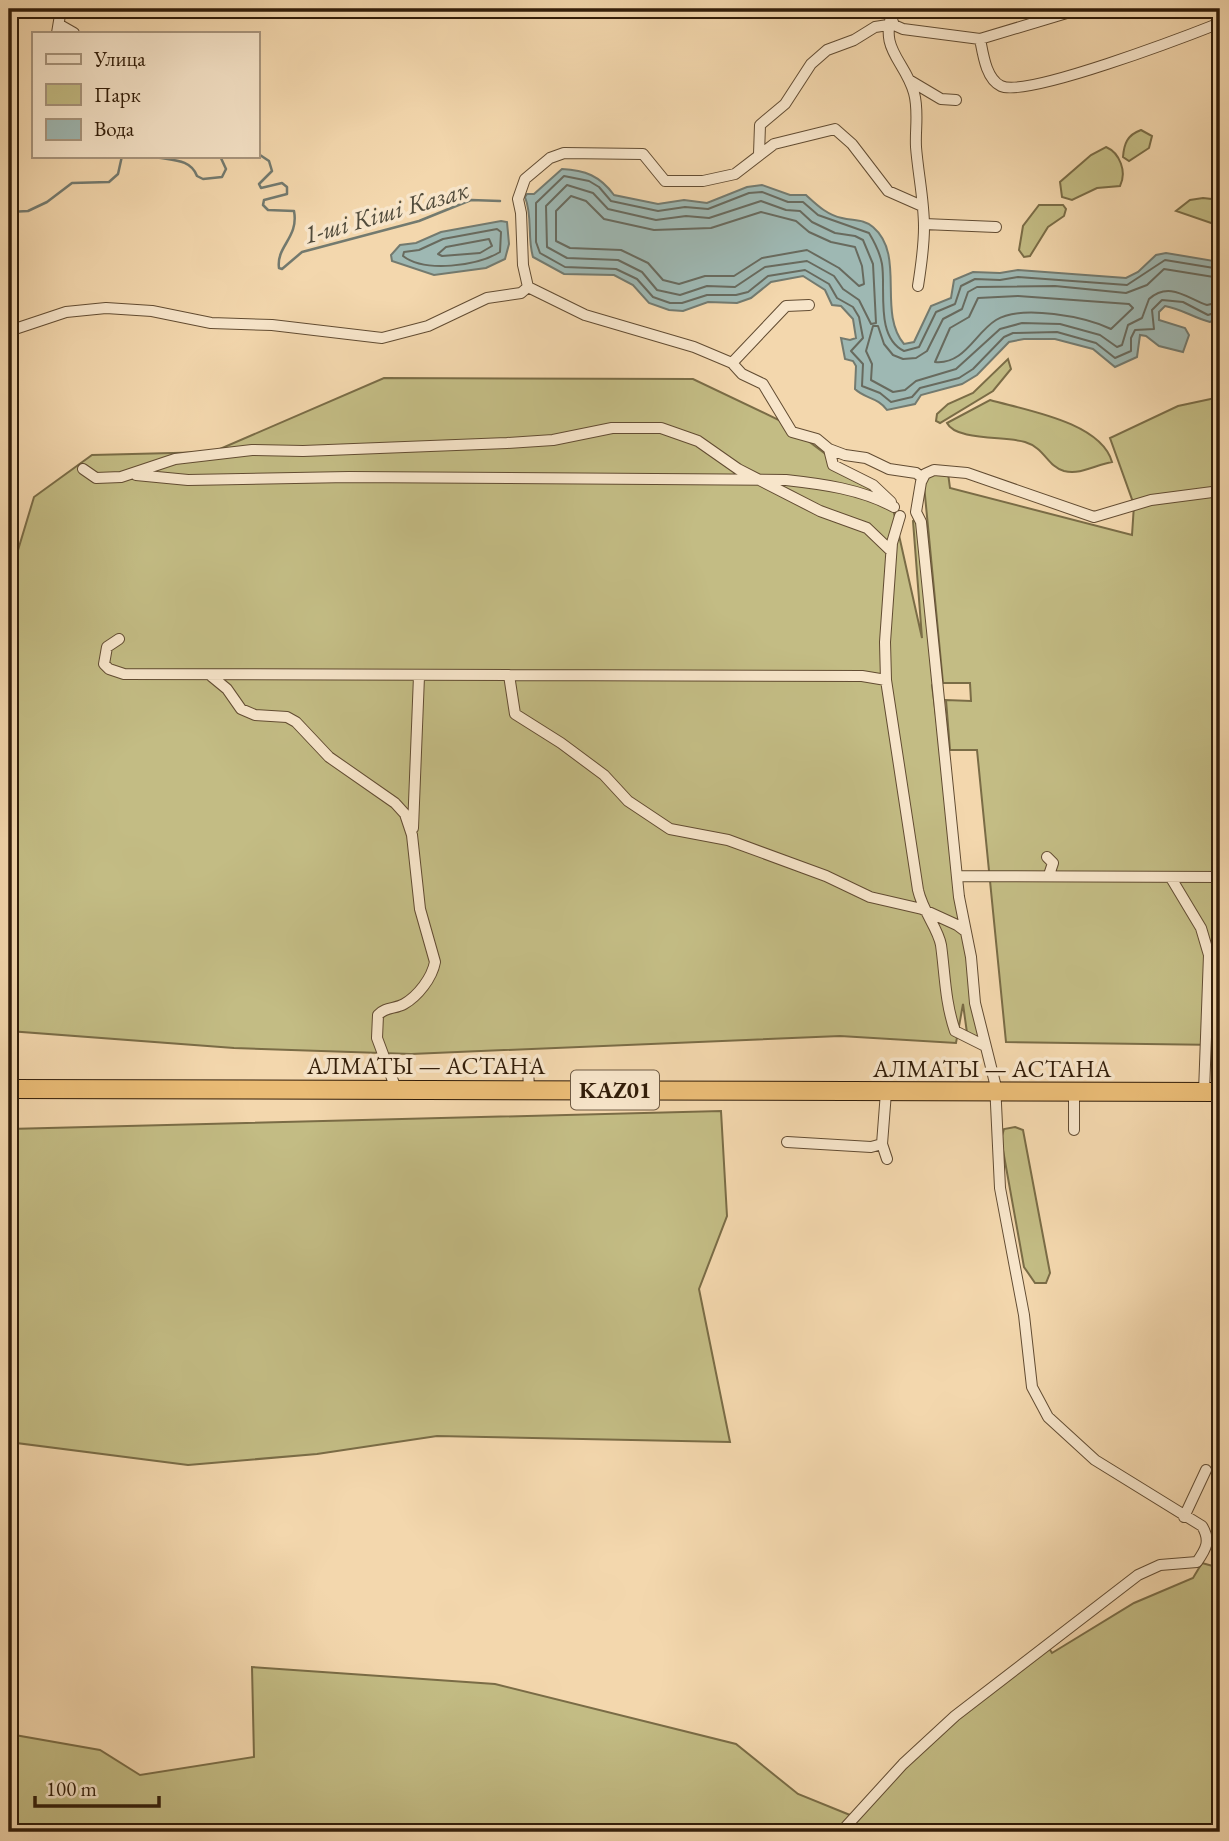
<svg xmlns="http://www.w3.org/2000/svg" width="1229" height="1841" font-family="'EB Garamond',serif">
	<rect width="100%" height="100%" fill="#f3d7ad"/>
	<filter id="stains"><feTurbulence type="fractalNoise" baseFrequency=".00286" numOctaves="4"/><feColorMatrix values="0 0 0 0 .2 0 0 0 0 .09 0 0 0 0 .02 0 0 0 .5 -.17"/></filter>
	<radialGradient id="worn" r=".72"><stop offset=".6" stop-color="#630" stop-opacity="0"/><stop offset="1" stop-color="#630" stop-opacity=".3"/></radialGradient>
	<path fill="#c3bc84" stroke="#7a6c46" stroke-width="2" d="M1141,130L1152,136L1149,148L1129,161L1123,157C1124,144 1127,135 1141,130Z
		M1106,147C1120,153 1127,172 1120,186L1097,188L1072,200L1062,197L1060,182L1091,155Z
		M1203,198L1220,200V226L1176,211L1190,200Z
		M1039,205H1063L1066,209L1064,216L1048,227L1030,256L1024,257L1019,250L1023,226Z
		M1008,359L1011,369L993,391L940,423L936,421L937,414L948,404L973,393Z
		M384,378L693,379L783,422L892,504L922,638L913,521L919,517L934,683L932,685L957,876L985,1041L967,1033L963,1004L956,1043L840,1036L411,1054L234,1048L9,1031V580L34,497L92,455L213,452Z
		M1220,397V1045L1006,1042L977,750H950L946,700L971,701L970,683H943L924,485L929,475L948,473L950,488L1132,535L1134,505L1110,438L1178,406Z
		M990,400C1025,410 1101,422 1112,462C1095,465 1081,475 1064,471C1047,466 1045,448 1025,442C1006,436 956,441 947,423Z
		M721,1111L727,1216L699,1289L730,1442L437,1436L317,1454L188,1465L9,1442V1129Z
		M1015,1127L1023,1130L1050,1273L1046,1283H1035L1024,1267L1001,1139L1004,1129Z
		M1202,1563L1220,1568V1832H9V1734L100,1750L140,1775L254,1757L252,1667L495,1684L736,1744L798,1794L850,1815L945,1725L1047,1645L1052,1653L1134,1603L1193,1578Z"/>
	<path fill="#9eb8b3" stroke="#737a6f" stroke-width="2" d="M562,169C585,170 600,176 614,195L658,204L684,200L707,203L747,187L762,185L790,195H806C817,205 827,215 842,218C853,221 864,219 873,227C906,255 877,312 904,344L914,342L931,306L951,298L954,280L973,272L1000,273L1018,270L1126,278L1138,272L1156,255L1166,253L1220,262V317L1210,322C1194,318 1182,309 1165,306L1159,312V320L1185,328L1189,335L1183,352L1159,346L1146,336L1140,335L1137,357L1115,367L1093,349L1055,339H1024L1009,342L977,375L962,384L921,395L915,404L887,410C878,397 865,399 855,389L856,366L853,361L845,359L841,338L850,340L856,338L853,319L841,306L832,305L825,290L803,276L771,282L751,298L737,303L708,302L683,311L669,310L649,303L633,285L614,275L564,274L533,257C527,237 533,217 525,197L527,194H534Z
		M501,221L507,222L509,244L505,259L486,268L434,275L392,261L391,255L400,245L416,243L441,232Z"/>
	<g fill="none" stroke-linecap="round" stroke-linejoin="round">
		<path stroke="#686a5e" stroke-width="2" d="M567,185L593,193L608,209L656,220L686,216L709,218L761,201L786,210L800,211L812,222L835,233L855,236L863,240L873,264L876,323L871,324L859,300L843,289L834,276L807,261L765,267L735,287L707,286L680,295L657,290L642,272L618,260L567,258L547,247L546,206Z
			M571,196L586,201L604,219L654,230L711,228L761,212L796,221L809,232L831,242L855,247L862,266L864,284L859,286L839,268L807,250L762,258L734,276H705L679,284L663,280L648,263L621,250L570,248L556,241V211Z
			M497,229L501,232L500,252C477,266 425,273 403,256L404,252L419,250L443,239Z
			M489,239L492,246L480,253L442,256L438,254L446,247Z
			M1220,269L1165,260L1127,285L1018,277L1000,280L975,279L961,286L955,304L936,312L919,347L904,351C875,337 886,289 882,264C880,253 875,243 869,233L818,215L803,202H788L762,192L749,193L708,209L685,207L658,211L611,201L599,187L589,181L564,176L536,203V242L540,253L565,267L616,269L637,279L653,297L670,303H682L707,295H736L748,292L768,276L805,270L829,284L837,298L853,307L859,317L863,338L851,351L863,364L862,386L880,393L891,402L912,397L920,388L959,378L973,369L1004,337L1013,333L1057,332L1096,343L1115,358L1131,351V338L1135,330L1154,329L1152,310L1162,300L1183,302L1208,315L1220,311
			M1220,278L1164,269L1147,285L1126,293L1055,286L977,287L968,292L962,309L943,319L927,351L916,358L903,359L893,355L884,344L878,326H873L866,351L872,364L871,380L893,392L905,390L916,381L956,369L1000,329L1022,323L1060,324L1100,335L1117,347L1122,345L1128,325L1142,318L1149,299C1169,281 1187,298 1207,305L1220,302
			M1018,296L1129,304L1133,308L1111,329C1086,317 1022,304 996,320C975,333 964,365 935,362L950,328L969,317L978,298Z"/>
		<path stroke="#737a6f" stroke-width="2.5" d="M257,153L269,161L272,171L259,184L261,188L282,183L287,187V194L264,200L263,205L268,210L294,211C299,238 276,246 279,268L282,269L302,252L419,221L471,200L500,201
			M151,156C168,161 190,157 197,176L203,179L222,177L226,169L220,156
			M9,212L28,211L47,202L72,183L109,182L118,174L122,156"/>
		<defs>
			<path id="street" d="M894,9C877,49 905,60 914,93C919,111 915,129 916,147C918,173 924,200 924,227C924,247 921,267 918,286
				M891,17L894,25L903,29L980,39L1080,9
				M60,25L74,33
				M57,33L61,9
				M980,39C983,54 986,79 1001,86C1026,98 1187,36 1220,23
				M909,80L941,99L956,100
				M759,154L760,125L785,104L811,64L827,50L854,40L875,27L888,25
				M922,206L888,191L852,144L835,129L774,144L735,174L703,181H665L643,154L564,153L550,158L525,179L518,199L521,213L523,265L528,287L585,315L694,347L732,363L742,374L763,384L792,432L817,439L829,449L845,455L866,458L889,469L916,473L923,478
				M924,224L996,227
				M9,331L66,312L106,308L152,311L211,323L272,325L382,338L428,326L487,298L521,293L528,287
				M732,363L786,306L809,305
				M829,449L833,465L873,485L891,502
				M83,469L96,478L121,477L175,459L252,450L303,451L507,443L553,440L612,428H661L698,441L738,469L820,511L867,528L891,551
				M136,475L188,480L349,477L786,480C822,484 861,489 894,507
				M900,516L892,543L885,642L886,680L918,890C923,912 938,928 941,945C945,974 945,1002 955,1031L985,1046
				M119,639L107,647L104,664L109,669L124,674L862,676L886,680
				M210,675L227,689L241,709L255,715L287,717L296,722L329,757L395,803L405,814L412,835L420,909L435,962C432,978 418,996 404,1004C395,1009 385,1007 378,1015L377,1038L396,1089
				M509,675L515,714L561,743L604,775L628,801L670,829L728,840L826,876L870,897L922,909L957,925L965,931
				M413,828L419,676
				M1047,857L1053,863L1049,875
				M957,876L1220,877
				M1171,878L1201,928L1209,955L1204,1092
				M528,1068L529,1089
				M1074,1092V1130
				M787,1142L871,1147L882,1144L886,1092
				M882,1144L887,1159
				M1219,1377H1220
				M1184,1517L1206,1470
				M841,1832L903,1764L955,1716L1138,1575L1160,1565L1197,1562C1206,1549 1211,1541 1202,1526L1095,1460L1048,1417L1032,1387L1024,1315L1000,1188L995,1083L975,1003L971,957L959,897L921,522L916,512L921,482L925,474L934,470L967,473L1094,517L1151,500L1220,491"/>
			<path id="highway" d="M9,1089L1220,1092"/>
		</defs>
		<use href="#street" stroke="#624c32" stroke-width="12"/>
		<use href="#highway" stroke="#321d09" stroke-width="20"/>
		<use href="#street" stroke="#f7e5ca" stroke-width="10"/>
		<use href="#highway" stroke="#eabc76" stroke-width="18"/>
	</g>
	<g text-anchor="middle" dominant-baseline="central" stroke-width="7" stroke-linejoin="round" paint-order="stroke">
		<rect fill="#f7e5ca" stroke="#6d5943" stroke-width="2" x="571" y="1070.5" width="88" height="39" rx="5"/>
		<g font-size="23" font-weight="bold" fill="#321d09">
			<text x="615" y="1090">KАZ01</text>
		</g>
		<g font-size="24" fill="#321d09" stroke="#f7e5ca">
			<text x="426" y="1065">АЛМАТЫ — АСТАНА</text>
			<text x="992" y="1068">АЛМАТЫ — АСТАНА</text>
		</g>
		<g font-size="26" font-style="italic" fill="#524c3c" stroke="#f7e5ca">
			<text transform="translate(386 212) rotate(-16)">1-ші Кіші Казак</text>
		</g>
	</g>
	<rect width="1229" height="1841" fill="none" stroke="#f3d7ad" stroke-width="35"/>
	<rect x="10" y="10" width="1208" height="1820" fill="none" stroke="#321d09" stroke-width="3.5"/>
	<rect x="18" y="18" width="1194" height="1806" fill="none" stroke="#321d09" stroke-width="2"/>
	<rect x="32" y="32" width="228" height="126" fill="#f7e5ca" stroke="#a8957d" stroke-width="2"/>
	<rect x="46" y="54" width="35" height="10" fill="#f7e5ca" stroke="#a8957d" stroke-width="2"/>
	<text x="94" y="66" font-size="21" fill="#321d09">Улица</text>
	<rect x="46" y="84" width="35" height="21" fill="#c3bc84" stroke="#a8957d" stroke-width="2"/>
	<text x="94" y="102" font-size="21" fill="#321d09">Парк</text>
	<rect x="46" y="119" width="35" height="21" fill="#9eb8b3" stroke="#a8957d" stroke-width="2"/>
	<text x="94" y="136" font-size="21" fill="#321d09">Вода</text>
	<path d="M35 1796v10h124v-10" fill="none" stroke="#321d09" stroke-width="3.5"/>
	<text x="46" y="1796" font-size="21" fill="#321d09" stroke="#f7e5ca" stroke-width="5" paint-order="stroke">100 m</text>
	<rect width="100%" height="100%" filter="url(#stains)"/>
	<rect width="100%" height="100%" fill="url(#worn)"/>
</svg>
